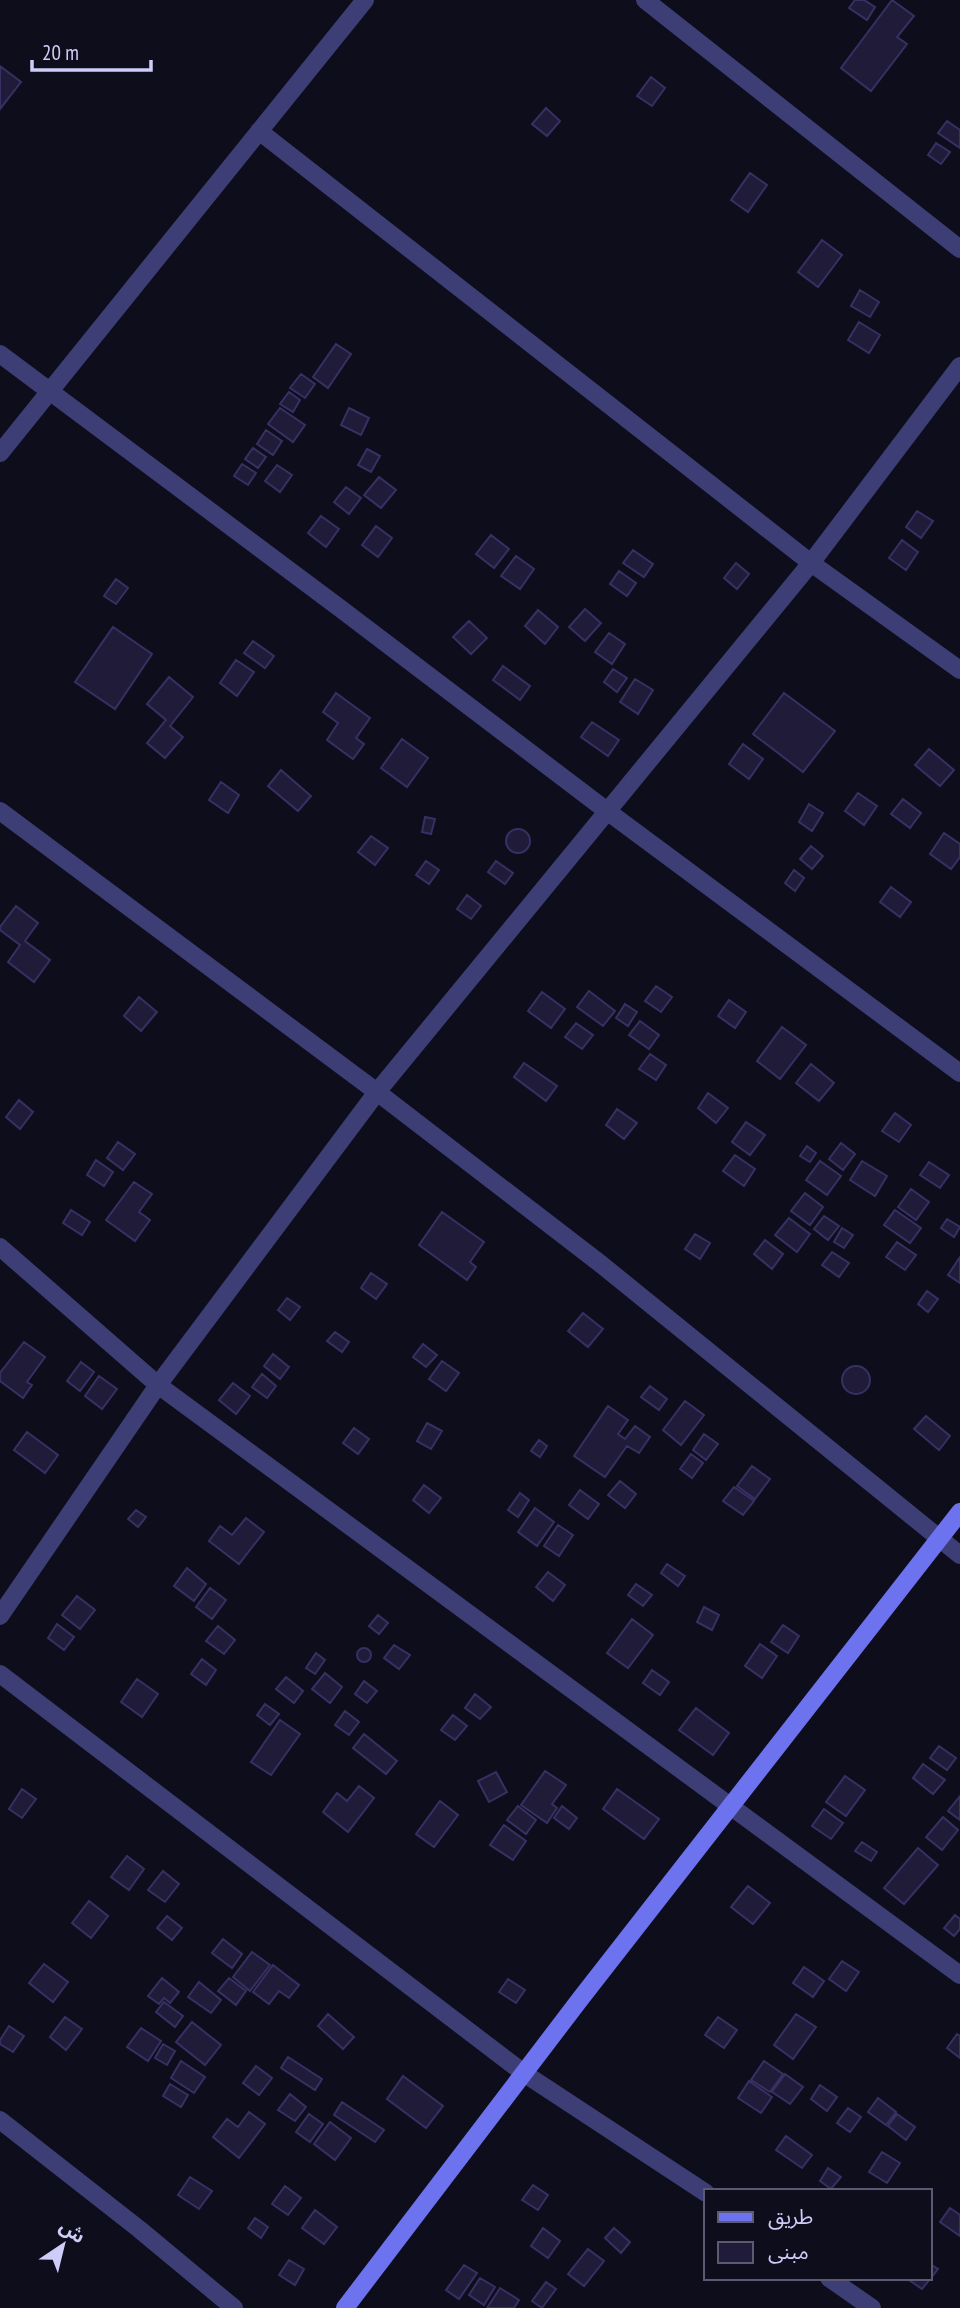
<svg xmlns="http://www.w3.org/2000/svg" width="960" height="2308" font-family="'PT Sans Narrow','Noto Sans Arabic',sans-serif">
	<rect width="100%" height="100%" fill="#0e0d1b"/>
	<path fill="#1f1b39" stroke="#363063" stroke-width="2" d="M855,0H864L875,7L867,20L849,8Z
		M892,0L914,16L897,37L907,44L871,91L841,68Z
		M0,66L21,82L0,109Z
		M651,77L665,88L652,106L637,96Z
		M546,108L560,121L547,136L532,124Z
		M947,121L960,130V148L938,133Z
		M936,143L950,152L941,164L928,155Z
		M750,173L767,185L748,212L731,200Z
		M822,240L842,255L818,287L798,272Z
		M860,290L879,302L870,317L851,306Z
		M859,322L880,335L869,353L848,340Z
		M336,344L351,354L328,388L313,377Z
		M301,374L315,384L305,398L290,388Z
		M289,392L300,400L293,412L280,404Z
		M280,408L305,425L293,442L268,424Z
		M349,408L369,418L361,435L341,425Z
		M266,430L282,441L273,455L257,444Z
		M253,448L266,457L258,468L245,459Z
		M367,449L380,456L371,472L358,465Z
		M242,464L256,473L248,485L234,476Z
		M277,465L292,475L280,492L265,481Z
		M379,477L396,490L381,508L364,495Z
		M346,487L361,498L349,514L334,502Z
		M917,511L933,521L921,538L906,527Z
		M321,516L339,529L326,547L308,533Z
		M376,526L392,538L378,557L362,545Z
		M491,535L509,549L494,568L476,554Z
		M902,540L918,552L906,570L889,558Z
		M633,550L653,564L644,577L623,563Z
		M516,556L534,569L520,589L501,576Z
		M736,563L749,574L737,589L724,578Z
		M619,571L636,583L627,596L610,584Z
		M116,579L128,588L116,604L104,596Z
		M585,609L601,623L585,641L569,627Z
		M538,610L558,627L545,644L525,626Z
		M469,621L487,638L471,654L453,637Z
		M113,627L152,654L115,709L75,682Z
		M609,633L625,644L612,664L595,652Z
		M253,641L274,656L265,668L244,653Z
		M236,660L254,672L237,696L220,683Z
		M503,666L530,686L520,700L493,680Z
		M613,669L627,678L617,692L604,682Z
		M169,677L193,697L170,726L183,737L165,758L147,743L166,720L147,704Z
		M635,679L653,690L638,714L620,702Z
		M336,693L370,718L356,738L364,744L353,759L327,740L338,723L323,712Z
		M784,693L835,731L803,772L753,734Z
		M592,722L619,740L608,756L581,737Z
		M402,739L428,758L407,787L381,768Z
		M743,744L763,759L749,779L729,764Z
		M929,749L954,770L940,786L915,765Z
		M281,770L311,796L298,811L268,786Z
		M221,782L239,795L228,813L209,800Z
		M858,793L877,806L864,825L845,811Z
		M903,799L921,813L910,828L891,814Z
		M809,804L823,813L812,831L799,822Z
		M425,817L435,819L431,834L422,832Z
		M506 841a12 12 0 1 1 24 0a12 12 0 1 1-24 0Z
		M944,833L960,844V857L951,869L930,854Z
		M371,836L388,848L375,865L358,852Z
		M811,846L823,856L812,869L800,859Z
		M426,861L439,870L429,884L416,875Z
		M496,861L513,873L505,884L488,872Z
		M794,870L804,878L795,891L785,883Z
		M891,887L911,902L900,917L880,902Z
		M467,895L481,906L471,919L457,909Z
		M16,906L38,923L25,941L50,960L34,982L8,962L20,945L0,930V927Z
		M656,986L672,997L661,1012L645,1001Z
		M589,991L615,1011L603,1026L577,1007Z
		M542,992L565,1009L551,1028L528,1011Z
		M139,997L157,1012L141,1031L124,1016Z
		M729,1000L746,1012L735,1028L718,1016Z
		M625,1004L637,1012L628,1026L616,1018Z
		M640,1021L659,1035L649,1049L629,1035Z
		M576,1023L593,1035L582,1049L565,1037Z
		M782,1027L806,1045L780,1079L757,1061Z
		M650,1054L666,1065L656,1080L639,1069Z
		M524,1063L557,1086L546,1101L514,1077Z
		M811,1064L834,1083L819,1101L796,1083Z
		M708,1093L728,1108L716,1123L698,1108Z
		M19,1100L33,1112L20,1129L6,1117Z
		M617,1109L637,1123L624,1139L606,1125Z
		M895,1113L911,1125L899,1142L882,1131Z
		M746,1122L765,1135L750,1155L732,1142Z
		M118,1142L135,1154L123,1170L107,1158Z
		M841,1143L855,1154L843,1170L829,1159Z
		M807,1146L816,1153L810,1162L800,1156Z
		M735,1155L755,1169L744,1186L723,1171Z
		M96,1160L113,1172L104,1186L87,1175Z
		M820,1161L841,1176L827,1195L806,1180Z
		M862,1161L887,1176L875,1196L850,1180Z
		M929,1162L949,1175L940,1188L920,1175Z
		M134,1182L152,1194L139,1212L150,1220L135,1241L106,1220Z
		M911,1189L929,1202L916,1220L898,1207Z
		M805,1193L823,1207L810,1225L791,1211Z
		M71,1210L90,1222L82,1235L63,1223Z
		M895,1210L921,1228L910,1243L884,1225Z
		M442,1212L484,1242L470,1262L476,1267L467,1280L419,1245Z
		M824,1216L839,1226L828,1240L814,1229Z
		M789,1218L810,1234L797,1252L775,1235Z
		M947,1219L960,1227L954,1237L941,1228Z
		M842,1228L853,1235L844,1248L834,1242Z
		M695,1234L710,1243L700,1259L685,1249Z
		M765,1240L783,1254L772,1269L754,1254Z
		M897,1242L916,1255L905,1270L886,1257Z
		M832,1252L849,1263L839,1277L822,1265Z
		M960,1257V1283L948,1275Z
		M371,1273L387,1284L376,1299L361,1288Z
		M927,1291L938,1299L928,1312L918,1304Z
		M287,1298L300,1307L290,1320L278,1310Z
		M583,1313L603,1329L588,1347L568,1331Z
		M335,1332L349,1342L342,1352L327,1341Z
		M24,1342L45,1357L27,1382L32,1385L23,1398L0,1381V1373Z
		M423,1344L437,1355L426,1367L413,1357Z
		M273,1354L289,1367L280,1379L264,1366Z
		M442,1361L459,1373L446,1391L429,1379Z
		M81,1362L94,1372L80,1391L67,1381Z
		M842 1380a14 14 0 1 1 28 0a14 14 0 1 1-28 0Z
		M262,1374L276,1386L267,1398L252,1387Z
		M99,1376L117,1389L102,1409L85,1396Z
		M233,1383L250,1396L236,1414L219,1400Z
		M650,1386L667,1399L659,1410L641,1397Z
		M685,1401L704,1415L681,1445L663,1430Z
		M608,1406L628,1420L618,1434L625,1439L635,1426L650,1437L639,1453L627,1446L605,1477L574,1456Z
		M926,1416L950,1436L939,1450L914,1429Z
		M427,1423L442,1431L431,1449L417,1441Z
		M354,1428L369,1439L358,1454L343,1443Z
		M27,1432L58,1455L45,1473L14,1450Z
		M704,1434L718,1444L706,1460L693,1450Z
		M539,1440L547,1446L540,1457L531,1451Z
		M691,1454L703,1463L692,1478L680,1469Z
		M752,1466L770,1479L755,1499L737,1486Z
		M620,1481L636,1494L625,1508L608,1495Z
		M424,1485L441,1498L429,1513L413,1500Z
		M734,1487L754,1501L743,1515L723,1501Z
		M580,1490L599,1504L588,1519L569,1505Z
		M520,1493L529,1500L518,1517L508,1510Z
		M535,1508L554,1522L537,1546L518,1532Z
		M136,1510L146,1517L138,1527L128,1519Z
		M246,1518L264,1532L239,1564L209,1541L220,1526L232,1535Z
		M558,1525L573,1535L559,1556L544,1546Z
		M667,1564L685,1576L678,1586L661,1573Z
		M187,1568L206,1584L194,1601L174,1586Z
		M548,1572L565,1585L553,1601L536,1587Z
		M636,1584L652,1595L643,1606L628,1595Z
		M210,1588L226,1600L212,1619L196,1607Z
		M77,1596L95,1610L80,1629L62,1615Z
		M704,1607L719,1615L712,1630L697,1622Z
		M378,1615L388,1623L379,1634L369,1626Z
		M632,1619L653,1635L628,1668L607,1653Z
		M57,1624L74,1637L64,1650L48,1638Z
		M783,1625L799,1636L788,1653L771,1642Z
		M218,1626L235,1640L224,1654L206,1641Z
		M760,1644L777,1656L762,1678L745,1666Z
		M394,1645L410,1655L399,1669L384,1658Z
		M357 1655a7 7 0 1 1 14 0a7 7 0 1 1-14 0Z
		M316,1653L325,1660L315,1674L306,1668Z
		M202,1659L216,1670L206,1685L191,1674Z
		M652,1670L669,1682L660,1695L643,1683Z
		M325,1673L342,1687L330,1703L312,1689Z
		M286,1677L303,1691L294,1703L276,1689Z
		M137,1679L158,1694L142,1717L121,1702Z
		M364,1681L377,1691L367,1703L355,1694Z
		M475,1694L491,1707L480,1719L465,1708Z
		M265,1704L279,1714L270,1725L257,1715Z
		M696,1708L729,1733L713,1755L679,1730Z
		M345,1711L359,1722L349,1735L335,1725Z
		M453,1715L467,1726L455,1740L441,1730Z
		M280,1720L300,1734L271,1775L251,1762Z
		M364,1734L397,1761L386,1774L353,1748Z
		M939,1746L956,1758L947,1770L930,1758Z
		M923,1764L945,1780L933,1794L913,1778Z
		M545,1771L566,1785L552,1804L557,1808L547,1823L521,1805Z
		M496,1772L507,1792L489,1802L478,1781Z
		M845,1776L865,1790L846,1816L826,1802Z
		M359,1786L374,1798L348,1832L323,1812L337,1793L347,1801Z
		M22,1789L36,1799L22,1818L9,1809Z
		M617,1789L659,1819L644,1839L603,1809Z
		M960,1796V1820L948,1811Z
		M440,1801L458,1815L434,1847L416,1834Z
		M518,1806L536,1820L526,1834L507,1820Z
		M562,1806L577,1818L569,1829L554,1818Z
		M824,1809L843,1823L831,1839L812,1826Z
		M943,1817L958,1830L942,1850L926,1837Z
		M504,1825L526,1841L513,1860L490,1845Z
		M862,1842L877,1852L871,1861L855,1851Z
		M918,1848L938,1865L904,1904L884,1888Z
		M127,1856L144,1869L129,1890L111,1877Z
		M163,1871L179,1884L165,1902L148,1890Z
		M748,1886L770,1903L753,1924L731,1907Z
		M89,1901L108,1916L91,1938L72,1923Z
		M955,1915L960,1919V1929L954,1936L944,1928Z
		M167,1916L182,1928L172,1940L157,1928Z
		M223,1939L242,1954L232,1968L212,1953Z
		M252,1952L270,1965L250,1991L233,1977Z
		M842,1961L859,1972L846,1991L829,1979Z
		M44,1964L68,1982L53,2002L29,1983Z
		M273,1965L299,1985L289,1998L279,1991L269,2004L253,1992Z
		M804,1967L824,1981L813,1997L793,1983Z
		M162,1978L179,1992L170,2003L164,1998L159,2004L148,1996Z
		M229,1978L246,1991L236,2005L218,1991Z
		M508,1979L525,1990L516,2003L499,1992Z
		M199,1982L221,2000L211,2013L188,1997Z
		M164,2002L183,2016L175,2027L156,2012Z
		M328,2014L354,2037L343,2049L318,2026Z
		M796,2014L816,2027L793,2059L774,2045Z
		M65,2017L82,2029L66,2050L50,2037Z
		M718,2017L737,2030L724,2048L705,2035Z
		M192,2022L221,2045L205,2065L176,2042Z
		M9,2026L24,2036L13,2052L0,2044V2040Z
		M141,2028L161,2041L148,2061L127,2047Z
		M957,2034L960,2036V2058L947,2048Z
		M163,2044L175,2051L167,2065L155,2058Z
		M288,2057L322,2079L315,2090L281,2068Z
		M181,2061L205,2077L194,2093L171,2078Z
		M764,2061L783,2074L770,2092L751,2080Z
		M256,2066L272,2078L259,2095L243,2083Z
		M785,2074L803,2087L790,2104L772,2092Z
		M403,2076L443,2106L426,2128L387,2099Z
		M749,2081L772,2097L761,2113L738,2098Z
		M170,2084L188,2095L181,2107L163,2096Z
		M820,2085L837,2097L827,2111L811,2099Z
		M290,2094L306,2107L295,2121L278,2110Z
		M878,2098L896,2112L886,2125L868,2112Z
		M342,2102L384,2130L375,2142L334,2115Z
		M848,2108L861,2117L850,2132L837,2123Z
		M249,2112L265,2124L239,2158L213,2137L227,2119L238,2127Z
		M309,2114L323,2124L310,2142L296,2132Z
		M897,2114L915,2127L906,2140L888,2126Z
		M330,2122L351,2138L335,2160L314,2144Z
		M786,2136L812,2155L802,2168L776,2150Z
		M882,2152L900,2163L887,2183L869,2172Z
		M828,2168L841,2177L831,2189L820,2181Z
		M190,2177L212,2191L199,2209L178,2195Z
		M533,2185L548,2195L538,2210L522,2200Z
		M285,2186L301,2198L288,2215L272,2204Z
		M950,2208L960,2215V2236L940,2222Z
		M315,2210L337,2227L324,2244L302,2228Z
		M255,2218L268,2227L261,2238L248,2228Z
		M543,2228L560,2241L548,2258L531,2246Z
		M614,2228L630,2242L621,2253L605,2238Z
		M588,2249L604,2261L584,2286L568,2274Z
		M289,2260L304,2269L295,2285L279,2275Z
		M930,2264L938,2269L922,2289L906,2278H930Z
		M464,2265L477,2273L459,2299L446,2290Z
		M480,2278L495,2287L484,2305L469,2295Z
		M546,2282L556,2289L542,2308L532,2301Z
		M500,2288L519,2300L514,2308H487Z"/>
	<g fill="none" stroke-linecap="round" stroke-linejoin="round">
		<path stroke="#3d3e75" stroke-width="18" d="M645,0L960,249
			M259,131L811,563L960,670
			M0,354L341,609L607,811L960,1073
			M0,453L365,0
			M0,811L377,1092L602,1265L960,1555
			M0,1247L158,1385L960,1975
			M0,1616L158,1385L377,1092L811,563L960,366
			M0,1674L525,2074L706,2193
			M0,2120L139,2229L234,2308
			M829,2278L872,2308"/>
		<path stroke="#6d72ef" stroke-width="18" d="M345,2308L581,1998L960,1512"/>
	</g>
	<rect x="704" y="2189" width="228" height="91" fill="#0e0d1b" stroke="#5b5974" stroke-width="2"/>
	<rect x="718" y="2212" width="35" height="10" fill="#6d72ef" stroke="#5b5974" stroke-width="2"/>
	<text x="768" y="2224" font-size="21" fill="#ceccf9">طريق</text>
	<rect x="718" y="2242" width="35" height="21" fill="#1f1b39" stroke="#5b5974" stroke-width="2"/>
	<text x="768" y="2259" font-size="21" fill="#ceccf9">مبنى</text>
	<g transform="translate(63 2245) rotate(35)" stroke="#0e0d1b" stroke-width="5" paint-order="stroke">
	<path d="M0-5L12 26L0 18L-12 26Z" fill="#ceccf9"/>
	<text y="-10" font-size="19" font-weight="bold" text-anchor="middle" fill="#ceccf9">ش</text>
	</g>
	<path d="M32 60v10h119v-10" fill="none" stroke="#ceccf9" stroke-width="3.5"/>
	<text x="42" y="60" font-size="21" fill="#ceccf9" stroke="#0e0d1b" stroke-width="5" paint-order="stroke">20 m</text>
</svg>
